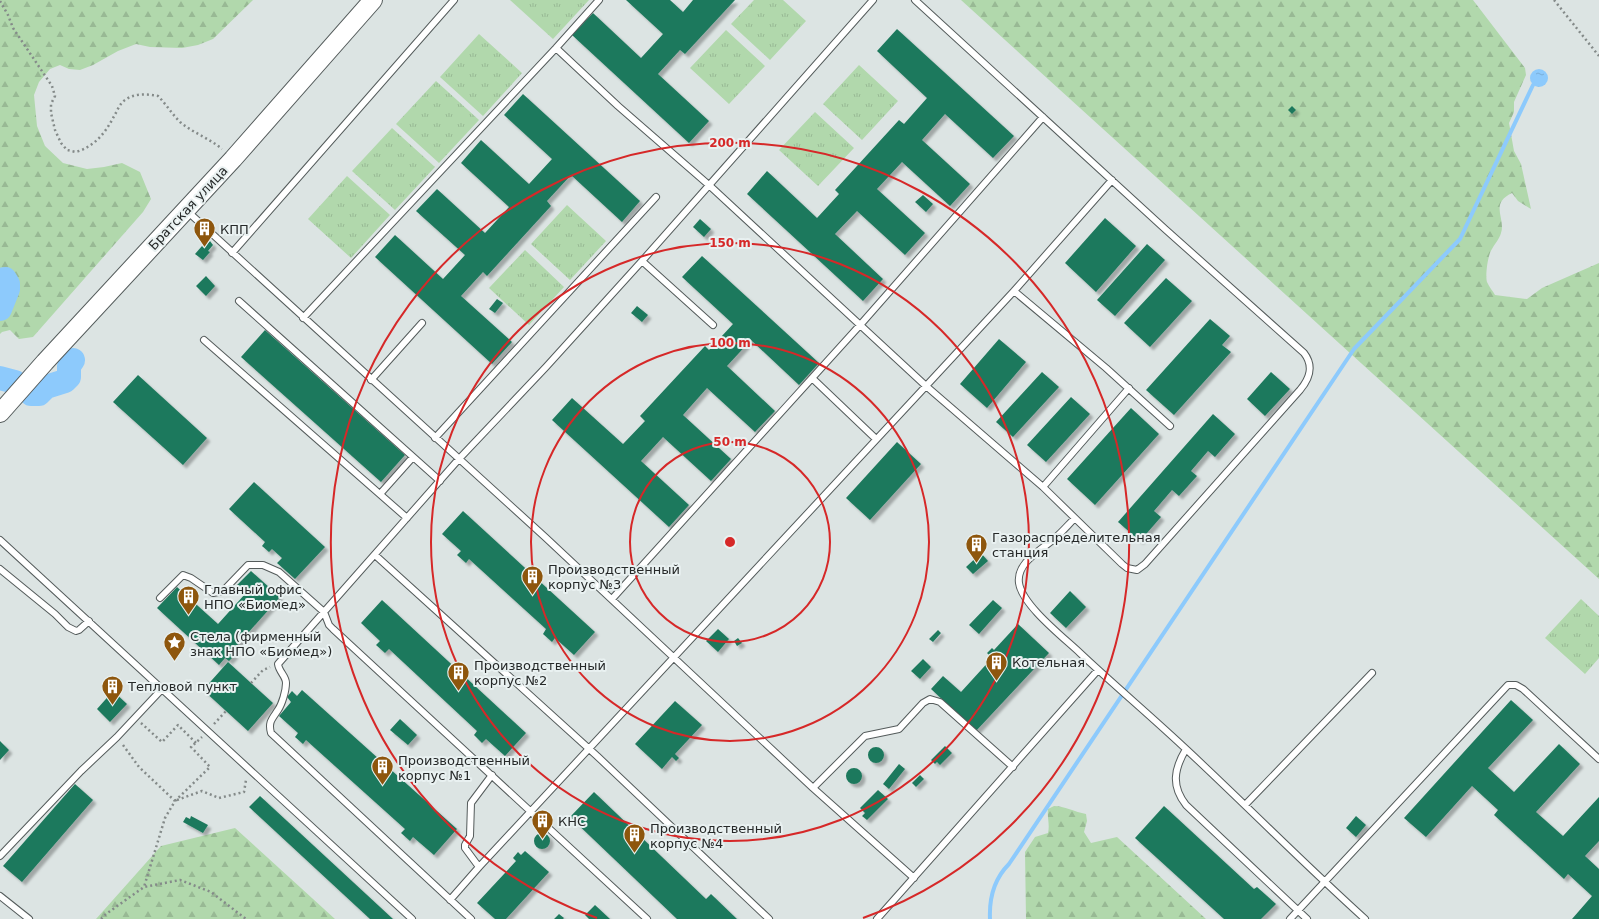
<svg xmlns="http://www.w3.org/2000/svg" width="1599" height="919" font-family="'DejaVu Sans',sans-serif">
	<defs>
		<pattern id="grass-tufts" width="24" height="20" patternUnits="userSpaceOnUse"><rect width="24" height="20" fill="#b1d8ac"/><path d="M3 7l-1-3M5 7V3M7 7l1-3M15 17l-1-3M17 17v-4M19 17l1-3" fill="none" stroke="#98b994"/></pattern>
		<pattern id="forest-firs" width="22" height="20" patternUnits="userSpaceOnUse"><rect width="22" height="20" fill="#b1d8ac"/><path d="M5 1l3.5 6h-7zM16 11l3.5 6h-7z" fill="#98b994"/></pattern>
		<pattern id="water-ripples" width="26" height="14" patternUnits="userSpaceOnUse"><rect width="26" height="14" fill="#8dcafc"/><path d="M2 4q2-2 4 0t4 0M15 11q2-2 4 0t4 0" fill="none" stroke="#7aaed8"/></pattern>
		<filter id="shadow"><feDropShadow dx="3.5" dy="3.5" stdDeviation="1" flood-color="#0004"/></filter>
	</defs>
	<rect width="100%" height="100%" fill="#dce4e3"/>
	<path fill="url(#grass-tufts)" d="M510,0H589L553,39Z
		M754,0H783L806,21L770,60L731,24Z
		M726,30L765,66L729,104L690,68Z
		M479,34L522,73L483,116L440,77Z
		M859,65L898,101L862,140L823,104Z
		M436,81L479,120L439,163L396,124Z
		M815,112L854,148L818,186L779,150Z
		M392,128L435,167L395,210L352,171Z
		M347,176L390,215L351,258L308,219Z
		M567,205L606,241L570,280L531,244Z
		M525,250L564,287L529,325L489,288Z
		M1581,599L1599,616V658L1585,674L1545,638Z"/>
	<path fill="url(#forest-firs)" d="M0,0H253L213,39L198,45L182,48L150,47L136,44L118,51L93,65L80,70L69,69L60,65L50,69L39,82L34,95L37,126L45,146L63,163L87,169L104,167L122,163L140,172L151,199L143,212L33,337L19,339L10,330L2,332L0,334Z
		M961,0H1473L1525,68L1526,75L1514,102V112L1509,123L1514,151L1521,164L1531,209L1518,201L1512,193C1489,204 1506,218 1501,233C1499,240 1495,243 1492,249C1488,254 1485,275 1487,282C1489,287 1493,291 1495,295L1527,299L1542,288L1599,263V579Z
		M1054,806C1064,806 1075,812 1086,814L1087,821L1084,832L1091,843L1117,837L1206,919H1026L1025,852L1035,837L1048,833C1050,824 1047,818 1048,809Z
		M235,828L335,919H96L161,846Z"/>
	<path fill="url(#water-ripples)" d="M1530 78a9 9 0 1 1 18 0a9 9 0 1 1-18 0Z"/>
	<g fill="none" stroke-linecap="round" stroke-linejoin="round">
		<path stroke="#8dcafc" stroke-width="4" d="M990,919C989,897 994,879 1009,864L1354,349L1460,239L1533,85"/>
		<path stroke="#8dcafc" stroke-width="24" d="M0,280L5,279L8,284V289L0,309
			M0,378L15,382
			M31,394H39L46,387L65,381L69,377V366L73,360"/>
	</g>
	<path fill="#1f795d" filter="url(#shadow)" d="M626,0H670L683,12L693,0H735L685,54L680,50L658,74L709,121L689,143L572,35L593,13L641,58L663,34Z
		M897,29L1014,136L993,158L945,114L922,140L970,184L950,206L902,162L877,189L925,233L905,255L857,211L835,234L883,279L863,301L747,194L767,171L817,218L839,194L835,190L899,120L904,124L927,98L877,51Z
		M523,94L640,201L622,222L571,175L547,201L551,206L487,276L483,272L461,296L512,342L492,364L375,257L395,235L443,279L465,255L416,211L437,189L485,233L509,207L461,163L481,140L529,184L552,159L504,115Z
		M1292,106L1296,110L1292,114L1288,110Z
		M923,195L933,204L926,212L915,202Z
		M1105,218L1136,246L1096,292L1065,263Z
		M700,219L711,229L704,237L693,227Z
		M210,241L213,245L208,251L210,252L203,260L195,254L202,246L204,248Z
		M1147,244L1165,260L1115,316L1097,300Z
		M702,256L819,363L799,385L751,340L727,366L775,411L755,432L707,388L683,415L731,459L711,481L663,437L641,461L689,505L669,527L552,420L572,398L623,444L645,421L640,416L705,346L709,350L733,324L682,277Z
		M206,276L215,286L206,296L196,286Z
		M1166,278L1192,301L1150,347L1124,323Z
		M497,299L503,303L495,313L489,309Z
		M637,306L648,315L642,322L631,313Z
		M1210,319L1230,336L1222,345L1231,352L1174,415L1146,390Z
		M265,330L405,455L381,482L241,357Z
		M999,339L1026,362L987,408L960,384Z
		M1042,372L1059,387L1013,437L996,422Z
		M1271,372L1290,389L1265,416L1247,399Z
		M138,375L207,438L183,465L113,402Z
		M1071,397L1090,414L1046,462L1027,445Z
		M1131,408L1159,434L1095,505L1067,479Z
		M1213,414L1235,434L1215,457L1208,451L1191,471L1197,476L1179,496L1172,490L1154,511L1161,517L1140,541L1118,522Z
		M897,442L921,464L870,520L846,498Z
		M254,482L325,547L295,579L277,563L282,558L272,549L269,552L262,546L265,542L229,509Z
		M463,511L595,632L574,655L555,638L552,642L543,634L546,629L469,559L466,563L457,555L461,551L442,534Z
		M981,553L988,561L973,574L966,567Z
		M251,571L280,597L231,652L235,655L229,661L225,658L219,665L157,608L177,587L218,624L245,594L236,586Z
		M1070,591L1086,607L1066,628L1050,613Z
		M382,600L526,733L505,756L486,739L482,743L474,735L477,731L389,649L385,653L376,645L380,641L361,623Z
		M993,600L1002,608L979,634L969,625Z
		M1018,624L1049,653L976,731L931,689L943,676L961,692L992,658L987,653L992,648L994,650Z
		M718,629L729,639L718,652L706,641Z
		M938,630L941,633L933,642L929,639Z
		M738,638L742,643L737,646L734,641Z
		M923,659L931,667L920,679L911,671Z
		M228,662L273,703L248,731L203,690Z
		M302,690L457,829L434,855L413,837L410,841L401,833L405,829L306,740L303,744L295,737L298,733L279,716L291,702L287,697L292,691L297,696Z
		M113,691L127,704L110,722L97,709Z
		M1511,700L1533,720L1488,768L1514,792L1559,744L1580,764L1536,812L1563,836L1599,797V841L1585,856L1599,869V919H1572L1592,896L1568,874L1564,879L1494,815L1498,810L1472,786L1426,837L1404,818Z
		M675,701L702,725L675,754L679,758L676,761L672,757L662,769L635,744Z
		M400,719L417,735L408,745L390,730Z
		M0,741L9,750L0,760Z
		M945,746L952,753L940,765L937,762L935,764L931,760Z
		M868 755a8 8 0 1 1 16 0a8 8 0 1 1-16 0Z
		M899,764L905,769L889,789L883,784Z
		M846 776a8 8 0 1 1 16 0a8 8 0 1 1-16 0Z
		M920,775L924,779L916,787L912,783Z
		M75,784L93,800L22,882L3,866Z
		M878,790L888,799L867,820L862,816L865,813L860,808Z
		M594,792L706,899L711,894L737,919H677L570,817Z
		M260,796L393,919H370L249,807Z
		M1164,806L1254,889L1257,887L1276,904L1261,919H1224L1135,838Z
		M191,816L208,825L203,833L183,822L186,817L190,819Z
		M1356,816L1366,825L1356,837L1346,828Z
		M534 841a8 8 0 1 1 16 0a8 8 0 1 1-16 0Z
		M525,851L549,872L506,919H495L477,903L516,861L513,858L518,852L521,855Z
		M595,905L610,919H589L585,915Z
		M559,914L564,918L563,919H554Z"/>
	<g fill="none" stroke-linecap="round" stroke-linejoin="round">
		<defs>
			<path id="service" d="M556,48L618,106L710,186L926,386L1043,487L1122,564L1127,568L1137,570L1145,564L1300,390C1310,378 1314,366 1304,353L1165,229L915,0
				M187,211L545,537L813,788L914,878
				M232,253L454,0
				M642,261L713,325
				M1014,291L1106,368L1170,426
				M239,301L440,481
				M303,318L556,48L599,0
				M204,340L407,518
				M812,378L876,439
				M371,380L422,323
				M435,438L656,197
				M1043,487L1129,388
				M380,494L413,457
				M1074,519C1068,525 1062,532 1055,538C1042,550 1016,562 1019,583C1022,605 1063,637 1080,653C1115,686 1152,717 1187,750C1247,806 1304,864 1365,919
				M0,540L412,919
				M375,555L597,756L769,919
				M0,569L55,614L68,627L76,631L79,630L89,621
				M160,598L183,575L191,578L213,593L223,591L248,565H263L279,572L324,612L329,625L333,629L647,919
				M612,599L861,324L1043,117
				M1186,749C1174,769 1171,786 1186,805L1307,919
				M813,788L865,736L899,729L923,703L930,699L940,702L1013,767
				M1245,805L1372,673
				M0,856L81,771L117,737L162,689
				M479,867L465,848V845L470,836L471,803L492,775
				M0,896L29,919
				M450,900L479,867L926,386L1014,291L1112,180
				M471,919L271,733C268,722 272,719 278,710C282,704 286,691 286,683C286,676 279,672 278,664L458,460L546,367L642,261L873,0
				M877,919L1098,670
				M1290,919L1508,685H1516L1523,689L1599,759"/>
			<path id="secondary" d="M0,413L45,362L233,159L373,0"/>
		</defs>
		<use href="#service" stroke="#545b5b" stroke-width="8"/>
		<use href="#secondary" stroke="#545b5b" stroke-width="20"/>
		<path stroke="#848a89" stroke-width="2.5" stroke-dasharray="2 3" stroke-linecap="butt" d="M1554,0L1599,56
			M0,1L8,15L13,28L52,86L55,96L51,104V113L55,130L61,143L67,150L76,152C93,147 105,134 113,118C117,112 119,104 125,100C134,93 147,94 158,96C166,104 172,114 180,122C193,133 209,138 222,149
			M251,683L263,670L270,667
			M141,723L162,742L178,725L196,743
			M214,724L226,711
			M123,745L139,767L175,801L165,818L144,887
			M177,800L202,791L219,798L244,792L246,780
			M175,801L210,767L191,747L202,737
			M101,919L106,914L144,887L180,880L211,892L246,919"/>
		<use href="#service" stroke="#fff" stroke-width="6"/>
		<use href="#secondary" stroke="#fff" stroke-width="18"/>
	</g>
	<g fill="none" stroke="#d62828" stroke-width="2">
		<circle cx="730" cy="542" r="100"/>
		<circle cx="730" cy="542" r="199"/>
		<circle cx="730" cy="542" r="299"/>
		<path d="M597 918A399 399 0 1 1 863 918"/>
	</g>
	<defs>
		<symbol id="building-pin" viewBox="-11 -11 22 30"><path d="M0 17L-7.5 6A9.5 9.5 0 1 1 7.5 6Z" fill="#8e560d" stroke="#e9f1f1"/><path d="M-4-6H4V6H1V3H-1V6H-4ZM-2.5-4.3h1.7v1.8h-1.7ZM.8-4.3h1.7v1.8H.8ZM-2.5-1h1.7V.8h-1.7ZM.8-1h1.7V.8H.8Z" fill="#fff"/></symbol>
		<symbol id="sight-pin" viewBox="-11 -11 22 30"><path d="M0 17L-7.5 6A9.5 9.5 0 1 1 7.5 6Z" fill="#8e560d" stroke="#e9f1f1"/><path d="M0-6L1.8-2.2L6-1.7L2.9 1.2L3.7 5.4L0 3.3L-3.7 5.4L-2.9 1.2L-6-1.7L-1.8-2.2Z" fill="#fff"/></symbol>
	</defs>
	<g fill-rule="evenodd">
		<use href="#building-pin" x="192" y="216" width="25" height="34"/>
		<use href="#building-pin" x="964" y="532" width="25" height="34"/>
		<use href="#building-pin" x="520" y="564" width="25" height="34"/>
		<use href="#building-pin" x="176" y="584" width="25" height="34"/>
		<use href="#sight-pin" x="162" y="630" width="25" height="34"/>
		<use href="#building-pin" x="984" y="650" width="25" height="34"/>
		<use href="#building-pin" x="446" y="660" width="25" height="34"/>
		<use href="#building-pin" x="100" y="674" width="25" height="34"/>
		<use href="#building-pin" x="370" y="754" width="25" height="34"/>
		<use href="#building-pin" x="530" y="808" width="25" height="34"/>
		<use href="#building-pin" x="622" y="822" width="25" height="34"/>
	</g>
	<g text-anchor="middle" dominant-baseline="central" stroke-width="4" stroke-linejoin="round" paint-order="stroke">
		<g font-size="13" fill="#262929" stroke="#e9f1f1">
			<text transform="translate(188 208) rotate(-47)">Братская улица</text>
		</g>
		<g font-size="13" fill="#262929" stroke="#e9f1f1" text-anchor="start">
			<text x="220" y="229">КПП</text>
			<text x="992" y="537">Газораспределительная<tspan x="992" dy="15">станция</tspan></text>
			<text x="548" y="569">Производственный<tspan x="548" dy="15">корпус №3</tspan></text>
			<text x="204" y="589">Главный офис<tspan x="204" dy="15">НПО «Биомед»</tspan></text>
			<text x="190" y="636">Стела (фирменный<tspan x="190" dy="15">знак НПО «Биомед»)</tspan></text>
			<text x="1012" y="662">Котельная</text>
			<text x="474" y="665">Производственный<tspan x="474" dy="15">корпус №2</tspan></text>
			<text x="128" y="686">Тепловой пункт</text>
			<text x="398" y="760">Производственный<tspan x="398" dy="15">корпус №1</tspan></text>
			<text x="558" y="821">КНС</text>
			<text x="650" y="828">Производственный<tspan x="650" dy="15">корпус №4</tspan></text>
		</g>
	</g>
	<circle cx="730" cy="542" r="6" fill="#d62828" stroke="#e9f1f1" stroke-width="2"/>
	<g font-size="12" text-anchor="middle" font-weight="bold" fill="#d62828" stroke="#e9f1f1" stroke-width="4" stroke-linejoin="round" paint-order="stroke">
		<text x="730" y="147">200 m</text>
		<text x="730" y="247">150 m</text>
		<text x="730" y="347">100 m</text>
		<text x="730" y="446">50 m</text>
	</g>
</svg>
